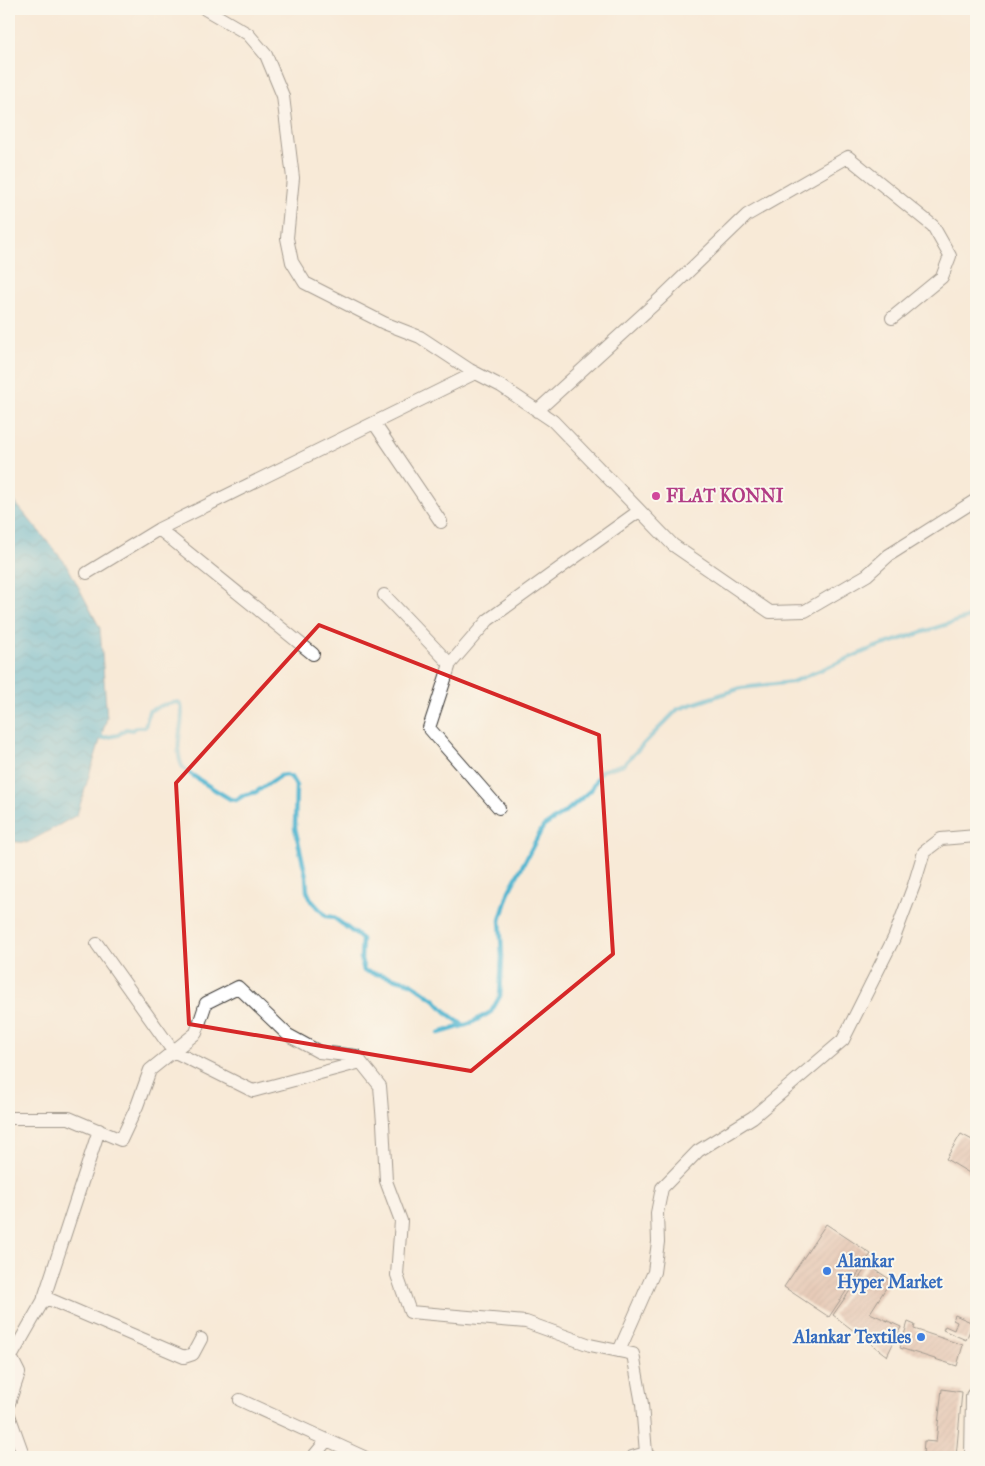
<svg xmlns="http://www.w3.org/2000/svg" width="985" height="1466" font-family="'IM FELL Great Primer',serif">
	<defs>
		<pattern id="water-waves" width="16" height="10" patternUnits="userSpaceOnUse" patternTransform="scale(1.25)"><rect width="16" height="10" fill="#51b5d0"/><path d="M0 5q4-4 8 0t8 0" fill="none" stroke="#4292a8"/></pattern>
		<pattern id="building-hatch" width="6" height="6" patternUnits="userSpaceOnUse" patternTransform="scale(1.25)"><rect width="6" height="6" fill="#d1a38f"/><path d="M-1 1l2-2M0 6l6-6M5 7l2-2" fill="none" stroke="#a98474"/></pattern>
	</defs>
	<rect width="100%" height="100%" fill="#fbf7ec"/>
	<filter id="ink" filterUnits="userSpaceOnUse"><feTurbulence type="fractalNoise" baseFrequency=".02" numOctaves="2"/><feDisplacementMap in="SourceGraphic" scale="10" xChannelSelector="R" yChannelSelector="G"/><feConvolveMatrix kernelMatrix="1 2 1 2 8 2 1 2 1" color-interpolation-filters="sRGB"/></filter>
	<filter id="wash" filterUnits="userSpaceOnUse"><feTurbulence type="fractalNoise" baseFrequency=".0096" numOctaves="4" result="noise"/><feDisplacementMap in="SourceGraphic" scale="20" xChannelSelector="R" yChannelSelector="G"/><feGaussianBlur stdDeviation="1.12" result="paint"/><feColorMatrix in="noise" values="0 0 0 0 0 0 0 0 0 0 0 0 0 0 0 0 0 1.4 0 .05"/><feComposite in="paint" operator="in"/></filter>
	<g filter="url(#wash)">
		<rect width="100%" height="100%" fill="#f8ead7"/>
		<path fill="url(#water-waves)" stroke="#366876" d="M9,495L67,565L100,628L107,718L77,815L27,843L9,841Z"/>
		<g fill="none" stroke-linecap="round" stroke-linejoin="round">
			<path stroke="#51b5d0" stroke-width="4.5" d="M98,732L103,738L118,735L126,729L132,730L137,727H145L149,711L163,705L178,702L181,705C184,717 180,728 179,739C178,749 178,758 182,766C184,772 222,794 230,799L236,800L244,795L256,792L280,776L286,775L291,777L296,786L295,828L306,876L307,891L311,900L326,916L333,917L362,939L361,959L364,971L386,976L411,983L435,1000L448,1014L463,1025
				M439,1033L469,1024L491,1012L500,996L502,957L500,920L509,891L543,827L569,809L591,790L601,771L624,764L678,709L741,688L792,682L873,648L976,615"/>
		</g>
		<g id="blocks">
			<path fill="url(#building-hatch)" d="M961,1134L976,1142V1177L946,1159Z
				M826,1224L871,1254L829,1317L784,1287Z
				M868,1265L891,1280L870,1313L901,1327L887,1356L833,1315Z
				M955,1315L973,1323L966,1340L943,1330L945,1326L954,1330L957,1322L953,1320Z
				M908,1322L915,1325L914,1329L963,1345L957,1366L900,1348Z
				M942,1389L962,1392L956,1457H939L923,1455L924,1441L936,1442Z"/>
		</g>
	</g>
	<g filter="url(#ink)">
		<use href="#blocks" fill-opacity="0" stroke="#3d3b38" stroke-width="1"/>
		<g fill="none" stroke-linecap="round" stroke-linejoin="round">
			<defs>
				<path id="street" d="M205,9L248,34L266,55L283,96L293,178L287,238L292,262L305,283L384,323L420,337L470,370L501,386L553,421L673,545L770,612L805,611L867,575L889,555L976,500
					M537,411L662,297L747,215L848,157L933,226L950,256L942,277L892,318
					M374,423L441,522
					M87,573L159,529
					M384,595L450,664
					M313,654L159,529L475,373
					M499,808L429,728L450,664L488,620L639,511
					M97,944L173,1051L253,1091L361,1062
					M9,1118H69L121,1140L137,1106L150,1070L196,1033L206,1003L238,987L288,1035L319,1052L356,1056L380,1086L383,1123L386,1181L401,1221L397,1275L410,1312L526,1322L590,1345L633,1354L642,1404L646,1453L650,1457
					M44,1297L184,1357L193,1354L201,1339
					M619,1351L654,1272L658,1242L657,1213L662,1188L698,1151L753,1117L843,1040L894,938L914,885L924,852L941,839L976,836
					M240,1400L327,1440
					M9,1403L19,1373L11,1357L43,1301L99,1130
					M9,1415L24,1457
					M313,1457L327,1440L364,1457
					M632,1457L646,1453"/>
				<path id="primary" d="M975,1457L976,1397"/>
			</defs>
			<use href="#street" stroke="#3d3b38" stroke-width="14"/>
			<use href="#primary" stroke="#3d3b38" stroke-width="22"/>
			<use href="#street" stroke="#fff" stroke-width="12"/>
			<use href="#primary" stroke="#fff" stroke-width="20"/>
		</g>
	</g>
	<path d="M0 0H985V1466H0ZM319,625L599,735L613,954L471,1071L189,1024L176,783Z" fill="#f8ead7" fill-opacity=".55" fill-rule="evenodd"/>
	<path fill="none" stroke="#d62828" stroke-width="4" stroke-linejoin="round" d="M319,625L599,735L613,954L471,1071L189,1024L176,783Z"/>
	<circle fill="#d1479c" stroke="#fbf7ec" stroke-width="2" cx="656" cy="496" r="5"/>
	<g fill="#3f7fe0" stroke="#fbf7ec" stroke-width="2">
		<circle cx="827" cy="1271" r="5"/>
		<circle cx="921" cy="1337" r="5"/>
	</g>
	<g text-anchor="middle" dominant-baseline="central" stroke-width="4" stroke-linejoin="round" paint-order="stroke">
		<g font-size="18" font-weight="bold" fill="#b23c85" stroke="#fbf7ec" text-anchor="start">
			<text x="666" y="496">FLAT KONNI</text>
		</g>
		<g font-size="18" font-weight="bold" fill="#366cbe" stroke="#fbf7ec" text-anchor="start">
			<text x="837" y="1261">Alankar<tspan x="837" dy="21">Hyper Market</tspan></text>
			<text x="911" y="1337" text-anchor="end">Alankar Textiles</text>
		</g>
	</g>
	<rect width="985" height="1466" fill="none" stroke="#fbf7ec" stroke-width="30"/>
</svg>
